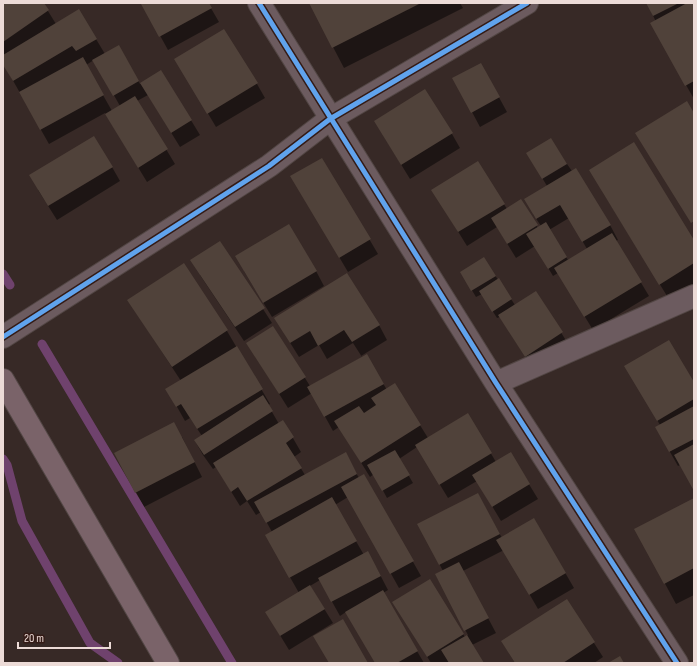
<svg xmlns="http://www.w3.org/2000/svg" width="697" height="666" font-family="'Sofia Sans Condensed',sans-serif">
	<rect width="100%" height="100%" fill="#372926"/>
	<path fill="#0007" fill-rule="evenodd" d="M3,3H43L56,24L96,39L105,54L119,46L140,84L161,71L200,135L180,147L148,95L137,101L175,164L147,182L105,113L49,144L3,63ZM94,60L120,106L112,111L86,65Z
		M142,3H208L219,22L168,50Z
		M310,3H460L463,8L344,68Z
		M647,3H694V99L686,85Z
		M184,73L257,84L265,98L216,127Z
		M489,79L507,112L480,127L472,112Z
		M452,134L460,148L410,179L383,135Z
		M322,159L378,254L348,272L300,191Z
		M532,161L567,164L610,225L618,240L616,241L649,296L593,330L558,273L553,276L535,246L516,258L497,227L467,246L441,204L478,163L507,209L521,201L538,228L541,226L533,214L547,186ZM569,218L587,249L568,260L549,230Z
		M112,167L120,181L57,220L38,190Z
		M602,191L694,242V291L672,304Z
		M220,242L272,323L244,341L200,275Z
		M484,259L515,305L536,292L570,347L534,371L500,317L497,318L482,294L476,297L461,272Z
		M183,264L227,331L270,404L268,405L279,424L283,421L301,452L294,457L305,475L345,454L359,478L364,475L421,576L399,588L348,497L335,505L364,555L376,567L388,590L383,593L424,663H376L346,612L340,616L320,580L310,586L333,623L289,650L275,627L299,593L266,535L272,532L261,512L256,515L247,501L240,506L216,467L213,469L203,455L195,441L202,436L190,418L185,421L167,389L181,381L128,300Z
		M244,271H316L324,286L272,317Z
		M379,325L387,340L361,356L362,357L366,355L387,390L395,385L428,438L468,415L496,462L510,453L538,499L501,521L477,481L448,498L417,447L399,459L413,483L387,498L374,474L370,477L339,427L333,431L312,393L288,408L256,357L273,327L310,386L362,357L353,343L327,359L319,345L299,357L284,333Z
		M626,366L694,384V489L680,465L678,466L670,452L656,427L660,425Z
		M182,437L202,477L144,507L115,453Z
		M478,494L502,538L534,519L574,588L538,609L504,550L463,571L496,633L472,645L483,663H431L402,616L429,580L465,637L468,635L436,575L443,571L419,525Z
		M694,499V595L676,604L636,530Z
		M567,601L603,657L594,663H515L502,642Z"/>
	<g fill="none" stroke-linecap="round" stroke-linejoin="round">
		<path stroke="#6f426d" stroke-width="9" d="M3,274L10,285
			M42,344L232,663
			M3,459L7,465L22,521L90,643L118,663"/>
	</g>
	<path fill="#50423a" d="M3,3H44L49,10L3,42Z
		M143,3H209L212,8L159,37L141,4Z
		M309,3H421L332,48Z
		M646,3H679L653,16Z
		M687,3H694V81L685,86L650,23Z
		M79,9L97,39L76,51L72,46L13,81L3,65V55Z
		M224,29L258,83L207,114L174,59Z
		M119,45L139,81L113,96L92,60Z
		M83,57L104,95L40,130L19,92Z
		M481,63L500,97L471,113L452,78Z
		M161,70L192,120L171,133L140,83Z
		M425,89L453,133L401,165L374,121Z
		M135,96L168,149L138,168L105,114Z
		M687,101L694,113V221L691,223L635,133Z
		M94,136L113,167L48,206L29,175Z
		M551,138L567,164L542,179L526,153Z
		M634,142L694,240V263L659,285L589,170Z
		M322,158L371,239L339,258L290,176Z
		M478,161L505,204L458,232L431,190Z
		M576,168L611,225L582,242L560,205L536,219L524,199Z
		M521,199L538,225L507,244L491,218Z
		M546,222L567,257L548,269L526,234Z
		M289,224L317,271L263,303L235,256Z
		M612,233L642,282L584,317L554,268Z
		M220,241L265,308L235,327L190,260Z
		M484,257L496,276L471,291L460,272Z
		M184,263L228,330L172,367L127,300Z
		M347,273L380,325L352,342L344,330L318,346L310,331L290,343L274,318Z
		M499,278L512,299L492,312L479,291Z
		M536,291L563,332L525,357L498,315Z
		M273,326L306,377L279,394L246,343Z
		M669,340L694,382V399L657,421L624,366Z
		M237,346L263,389L197,429L181,404L176,407L165,389Z
		M367,354L384,384L324,417L307,387Z
		M395,383L421,425L361,463L334,421L359,406L364,413L376,405L371,398Z
		M263,395L273,411L204,455L194,440Z
		M694,406V439L669,452L655,427Z
		M468,413L492,453L439,485L415,445Z
		M283,420L294,437L286,443L302,468L247,501L238,487L231,492L213,463Z
		M174,422L195,462L135,493L114,453Z
		M694,444V491L674,455Z
		M395,450L410,475L382,491L367,465Z
		M346,452L357,474L266,523L254,502Z
		M511,452L530,484L492,507L472,475Z
		M364,474L414,561L390,574L341,487Z
		M478,493L500,534L439,565L417,524Z
		M332,497L357,541L289,578L265,535Z
		M694,498V568L664,584L634,529Z
		M534,518L566,573L529,595L496,540Z
		M368,551L381,576L331,602L318,578Z
		M459,562L489,618L464,631L435,574Z
		M430,579L464,634L427,657L392,602Z
		M310,585L325,609L280,636L265,612Z
		M383,590L418,651L397,663H375L345,612Z
		M567,599L595,642L563,663H515L501,641Z
		M343,619L368,663H329L313,636Z
		M467,635L484,663H449L441,650Z
		M620,656L624,663H608Z"/>
	<g fill="none" stroke-linecap="round" stroke-linejoin="round">
		<defs>
			<path id="minor" d="M259,3L496,383L677,663
				M3,337L269,166L330,119L527,3
				M496,383L694,296"/>
			<path id="major" d="M3,380L168,663"/>
		</defs>
		<use href="#minor" stroke="#524644" stroke-width="24"/>
		<use href="#major" stroke="#524644" stroke-width="24"/>
		<use href="#minor" stroke="#6c5b5f" stroke-width="22"/>
		<use href="#major" stroke="#7a6369" stroke-width="22"/>
		<defs>
			<path id="cycleway" d="M259,3L496,383L677,663
				M3,337L269,166L330,119L527,3"/>
		</defs>
		<use href="#cycleway" stroke="#341b16" stroke-width="8"/>
		<use href="#cycleway" stroke="#60a3ed" stroke-width="5"/>
	</g>
	<rect width="697" height="666" fill="none" stroke="#ecdbd7" stroke-width="8"/>
	<path d="M18 642v6h92v-6" fill="none" stroke="#ecdbd7" stroke-width="2"/>
	<text x="24" y="642" font-size="12" fill="#ecdbd7" stroke="#341b16" stroke-width="3" paint-order="stroke">20 m</text>
</svg>
